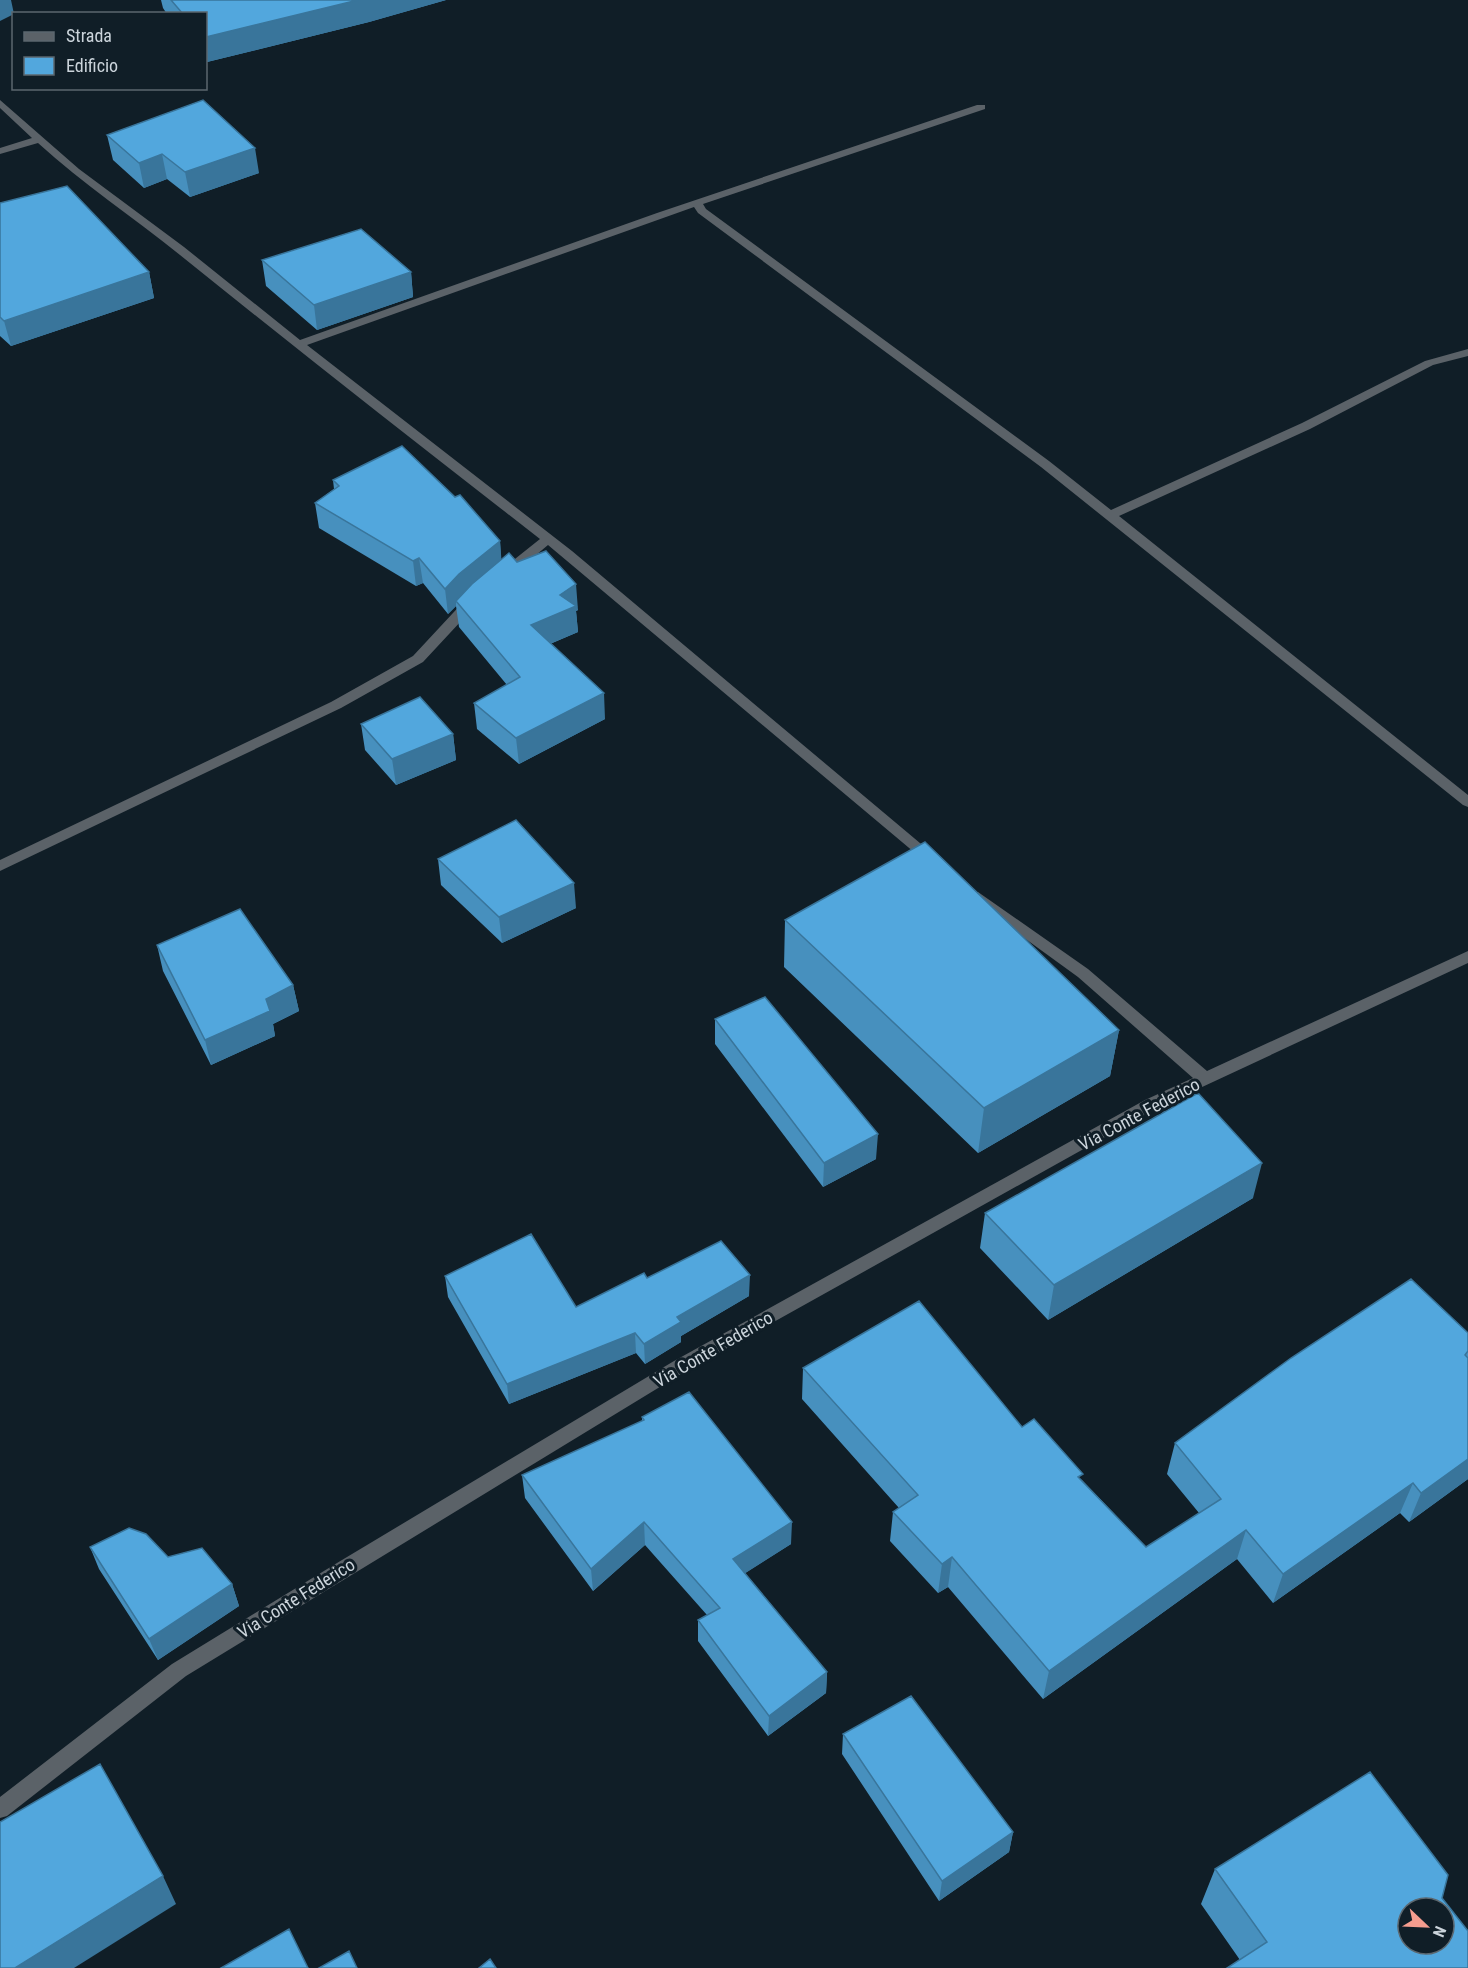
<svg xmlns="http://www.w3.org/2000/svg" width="1468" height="1968" font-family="'Roboto Condensed',sans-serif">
	<rect width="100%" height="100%" fill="#101e27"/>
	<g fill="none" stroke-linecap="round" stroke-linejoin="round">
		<path fill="#5b6268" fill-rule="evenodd" d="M0,100L79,169L184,247L300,340L657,213L977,105H985V109L703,204L706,209L1049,461L1111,510L1302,423L1425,361L1468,349V356L1433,365L1310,429L1119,516L1468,795V807L1463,805L1041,467L698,213L694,207L307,345L572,551L939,859L932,864L927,863L548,545L511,576H501L500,573L501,570L540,539C419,445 299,351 180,255C133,217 83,184 38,143L0,154V148L32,138L0,108Z
			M471,598L477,602L476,605L423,662L341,708L0,871V860L331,702L413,656L466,599Z
			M978,892L1088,969L1207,1071L1468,951V963L1157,1108L686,1371L186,1676L7,1816L0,1818V1797L172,1664L337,1563L674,1361L1145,1100L1193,1078L1078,977L973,901L971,897L973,893Z"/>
	</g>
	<path fill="#4790be" d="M161,0H446L369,22L207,62L206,59V14H167L163,8Z
		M107,135L259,173L190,197L167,179L144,188L113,160Z
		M0,203L149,272L154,298L11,346L0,336Z
		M262,260L411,272L413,297L317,330L266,286Z
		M333,480L500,541L501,559L517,562L578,610L576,611L578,632L550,644L605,719L519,764L477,729L474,703L507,685L459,627L456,606L448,614L423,583L416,586L319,528L315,503L334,489Z
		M361,724L453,734L456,760L396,785L365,750Z
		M438,859L576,908L502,943L441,885Z
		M785,920L1119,1030L1110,1076L978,1153L784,967Z
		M157,945L293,985L299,1011L273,1024L275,1036L211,1065L163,971Z
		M715,1019L876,1159L823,1187L715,1044Z
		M1253,1198L1048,1320L980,1248L985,1213Z
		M445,1276L576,1307L647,1278L749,1296L681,1336V1342L645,1364L636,1353L509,1404L448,1297Z
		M1468,1333V1479L1409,1522L1400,1513L1273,1603L1237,1559L1043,1699L948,1587L938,1593L890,1541L893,1512L899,1508L802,1399L803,1368L1022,1427L1082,1480L1146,1547L1199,1513L1167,1474L1175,1443Z
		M642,1417L791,1544L745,1573L827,1672L826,1693L768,1736L698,1641V1620L707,1615L645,1545L593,1591L525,1498L522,1475L642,1421Z
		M90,1547L168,1557L232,1584L239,1606L158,1660L99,1569Z
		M843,1734L1013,1832L1009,1852L939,1901L842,1754Z
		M1215,1869L1442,1898L1240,1960L1201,1904Z"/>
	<path fill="#39759b" d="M0,0H11L14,14L0,21Z
		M358,0H446L369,22L207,62L206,50V37Z
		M255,148L259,173L190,197L185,172Z
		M162,154L167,179L144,188L139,163Z
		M149,272L154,298L11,346L4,321Z
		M411,272L413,297L317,330L314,305Z
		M500,541L502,567L456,601V606L448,614L445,589L459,574Z
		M419,558L423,583L416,586L413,561Z
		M576,584L578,610L576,611L578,632L533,651L531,625L560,595Z
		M604,693L605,719L519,764L516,738Z
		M453,734L456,760L396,785L392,759Z
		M574,883L576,908L502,943L499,917Z
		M293,985L299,1011L273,1024L275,1036L211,1065L205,1040L266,999Z
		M1119,1030L1110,1076L978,1153L984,1108Z
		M878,1134L876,1159L823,1187L824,1163Z
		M1262,1163L1253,1198L1048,1320L1054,1285Z
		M750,1275L749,1296L681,1336V1342L645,1364L644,1344L677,1317Z
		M635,1333L636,1353L509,1404L507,1384Z
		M1468,1459V1479L1409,1522L1421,1493Z
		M1413,1483L1400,1513L1273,1603L1283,1574Z
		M644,1522L645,1545L593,1591L591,1569Z
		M792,1522L791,1544L733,1581V1559Z
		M1246,1530L1237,1559L1043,1699L1049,1671Z
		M952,1557L948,1587L938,1593L942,1564Z
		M232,1584L239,1606L158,1660L149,1639Z
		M827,1672L826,1693L768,1736L769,1716Z
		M1013,1832L1009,1852L939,1901L942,1881Z
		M163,1876L176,1904L74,1968H15Z"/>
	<path fill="#52a7dd" stroke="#39759b" stroke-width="1.5" fill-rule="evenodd" d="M171,0H358L206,37V14H183Z
		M203,100L255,148L185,172L162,154L139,163L107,135Z
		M67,186L149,272L4,321L0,317V203Z
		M361,229L411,272L314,305L262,260Z
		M402,446L455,497L460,495L500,541L459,574L445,589L419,558L413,561L315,503L339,486L333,480Z
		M546,551L576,584L560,595L576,606L531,625L604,693L516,738L474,703L520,677L456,601L472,584L509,553L517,562Z
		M420,697L453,734L392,759L361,724Z
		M516,820L574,883L499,917L438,859Z
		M925,842L1119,1030L984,1108L785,920Z
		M240,909L293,985L266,999L270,1011L205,1040L157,945Z
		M765,997L878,1134L824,1163L715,1019Z
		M1198,1093L1262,1163L1054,1285L985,1213Z
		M531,1234L576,1307L644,1273L647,1278L721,1241L750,1275L677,1317L681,1322L644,1344L635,1333L507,1384L445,1276Z
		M1411,1279L1468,1333V1351L1465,1355L1468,1358V1459L1421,1493L1413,1483L1283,1574L1246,1530L1049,1671L952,1557L942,1564L893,1512L918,1495L803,1368L919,1301L1022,1427L1034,1419L1083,1474L1078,1477L1146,1547L1221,1499L1175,1443L1291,1358Z
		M689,1392L792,1522L733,1559L827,1672L769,1716L698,1620L720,1608L644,1522L591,1569L522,1475L644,1420L642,1417Z
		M129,1528L146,1534L168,1557L202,1548L232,1584L149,1639L90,1547Z
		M911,1696L1013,1832L942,1881L843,1734Z
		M100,1764L163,1876L15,1968H0V1822Z
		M1370,1772L1448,1875L1442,1898L1468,1931V1968H1227L1267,1942L1215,1869ZM1408,1908H1444V1944H1408Z
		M289,1929L308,1968H221Z
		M349,1951L357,1968H319Z
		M490,1959L496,1968H479Z"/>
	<g text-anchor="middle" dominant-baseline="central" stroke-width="6" stroke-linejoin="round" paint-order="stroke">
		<g font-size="18" fill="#cbd4db" stroke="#101e27">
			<text transform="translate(1139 1114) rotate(-28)">Via Conte Federico</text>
			<text transform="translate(713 1349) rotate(-30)">Via Conte Federico</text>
			<text transform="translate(296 1598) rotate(-32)">Via Conte Federico</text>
		</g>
	</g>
	<rect x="12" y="12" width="195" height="78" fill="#101e27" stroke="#5b676f" stroke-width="1.5"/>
	<rect x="24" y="32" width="30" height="9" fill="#5b6268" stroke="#5b676f" stroke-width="1.5"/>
	<text x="66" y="42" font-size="18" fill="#cbd4db">Strada</text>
	<rect x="24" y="57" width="30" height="18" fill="#52a7dd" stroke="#5b676f" stroke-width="1.5"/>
	<text x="66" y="72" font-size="18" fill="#cbd4db">Edificio</text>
	<g transform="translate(1426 1926) rotate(113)"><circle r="28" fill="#101e27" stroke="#5b676f" stroke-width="1.5"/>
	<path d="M0-4.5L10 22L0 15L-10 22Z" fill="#f59d8f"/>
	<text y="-9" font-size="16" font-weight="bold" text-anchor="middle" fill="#cbd4db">N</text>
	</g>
</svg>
